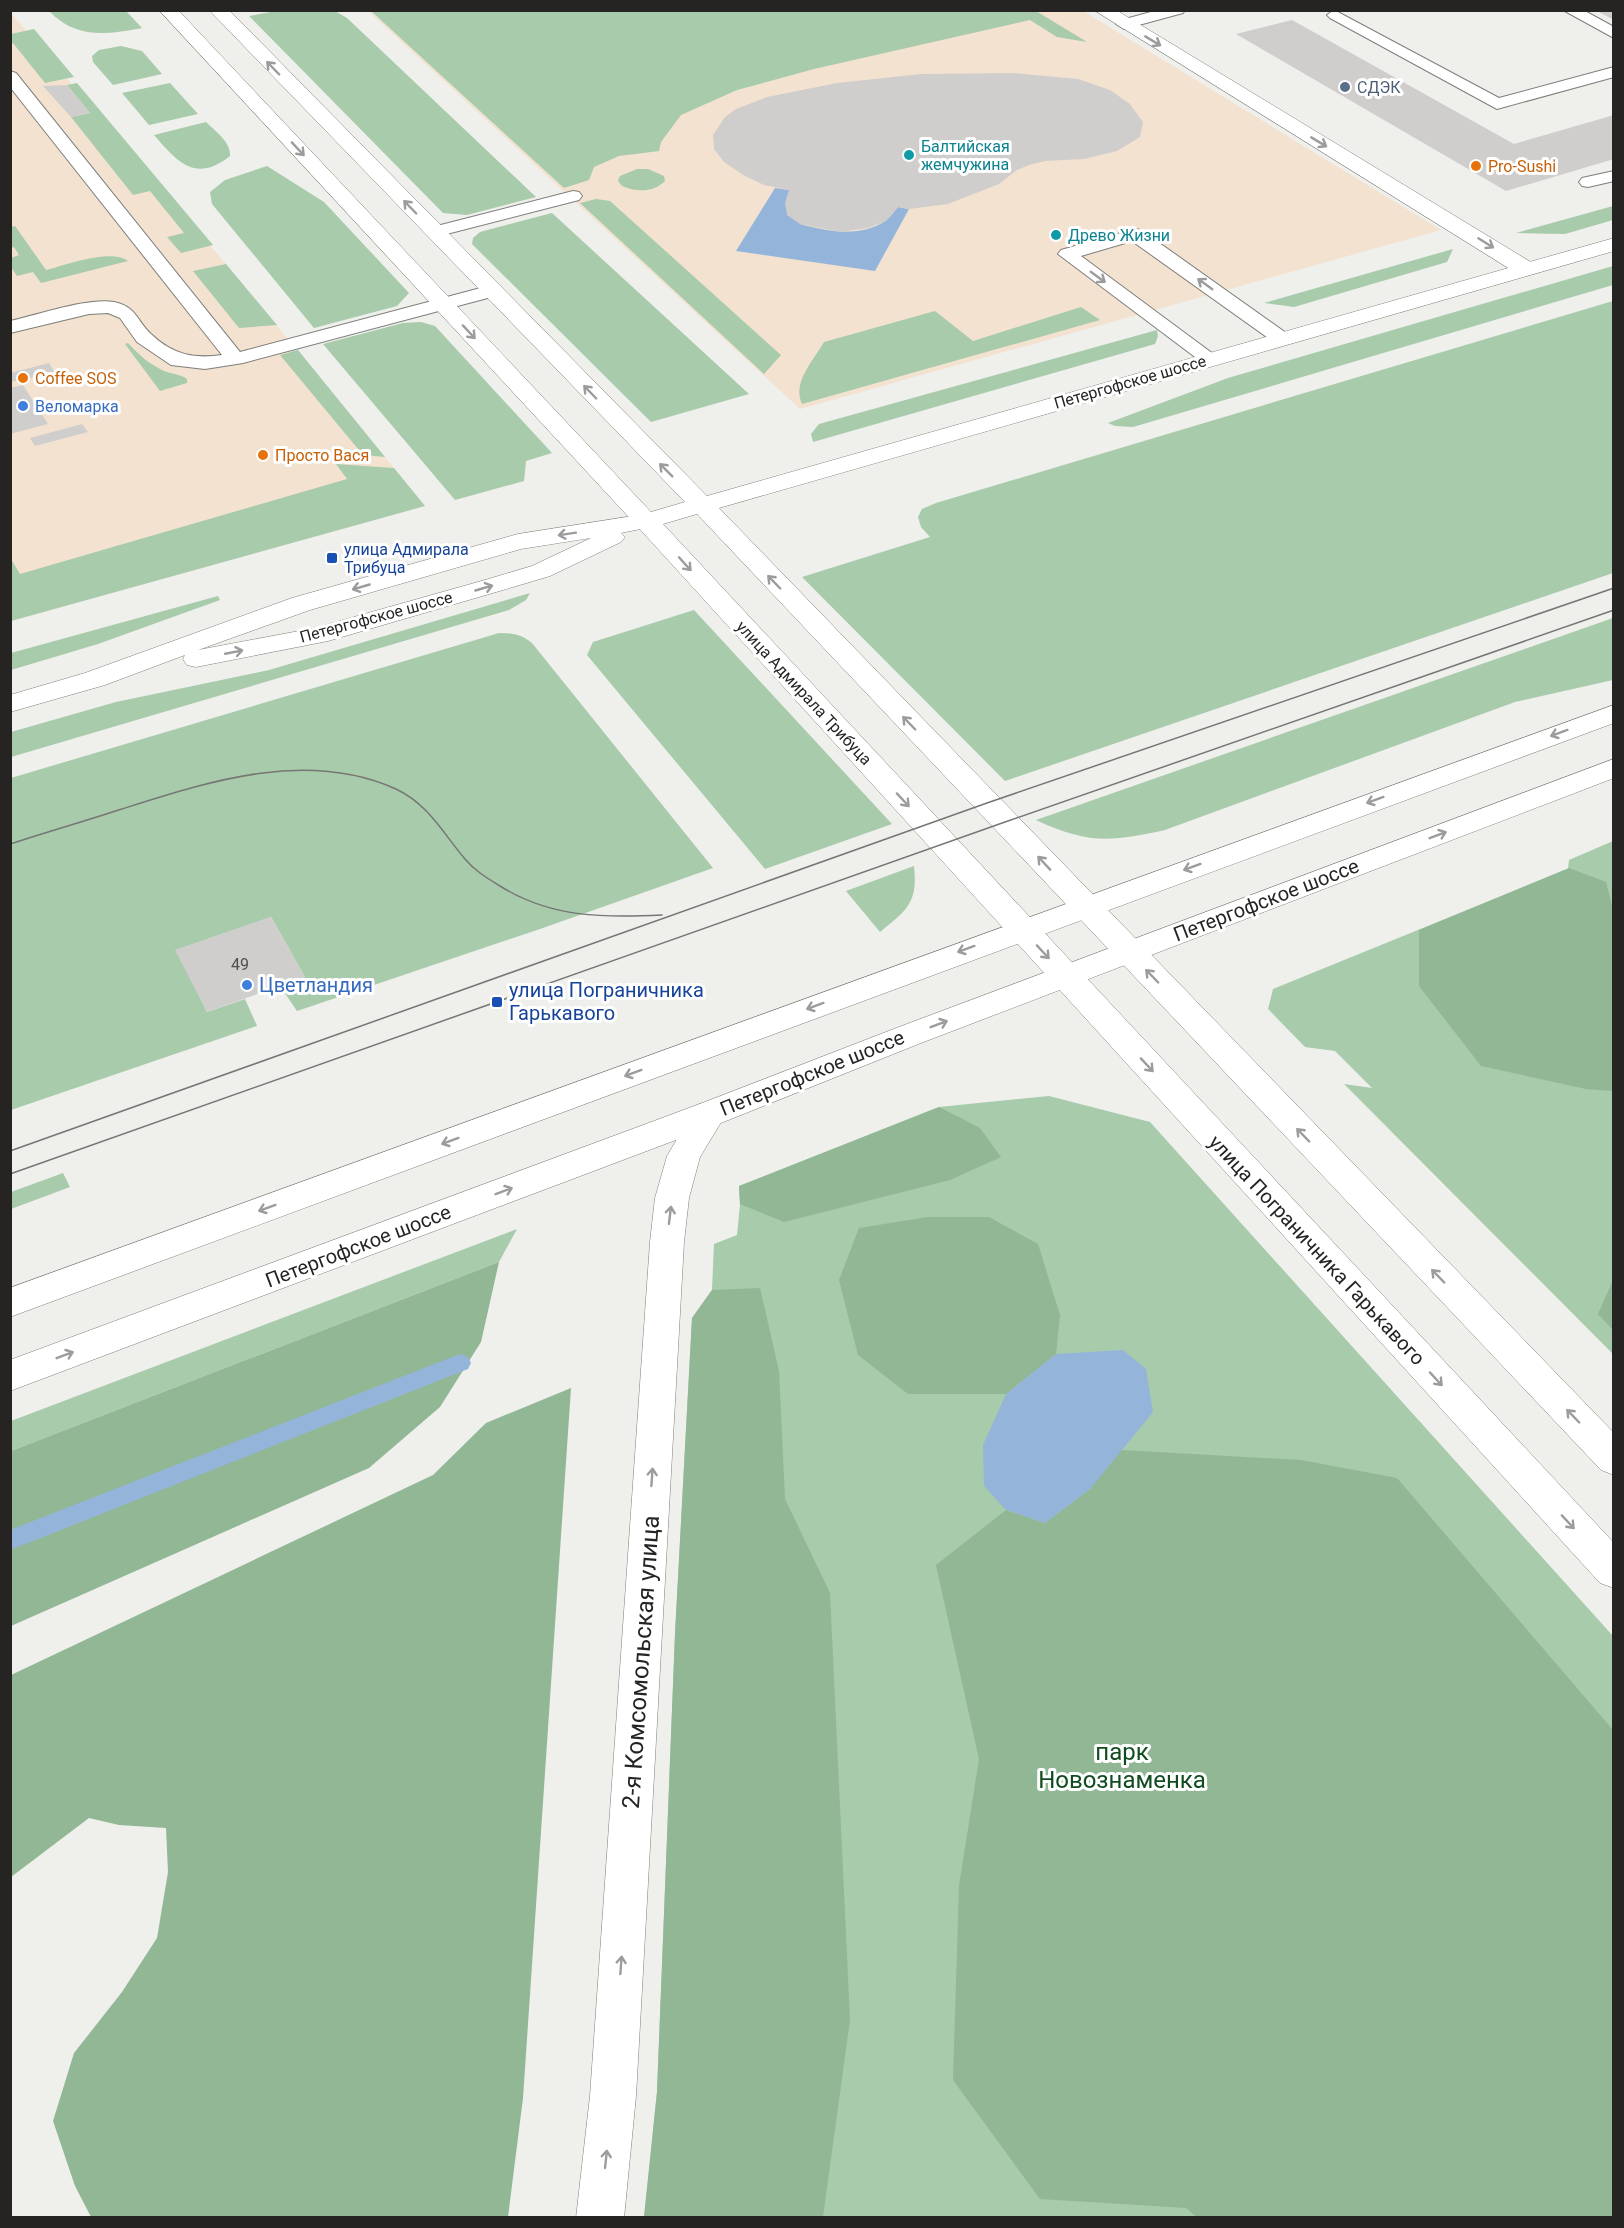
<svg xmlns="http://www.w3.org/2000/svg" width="1624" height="2228" font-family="Roboto,sans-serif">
	<rect width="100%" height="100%" fill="#efefec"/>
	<path fill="#f3e2d0" d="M368,11H1083L1441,230L800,409Z
		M10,12L226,264L425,506L11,621Z"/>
	<path fill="#a7cbab" d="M49,11H126L142,28C106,35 76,39 49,11Z
		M276,11H335L347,18L536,197L467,215L443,213L249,16Z
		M1036,11L1087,42L1057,37L1030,20L814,69L737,90L681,115L661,142L659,151L619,156L594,167L589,180L564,188L371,11Z
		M34,29L74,77L45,83L13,43H11V34Z
		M121,46L142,51L162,74L113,85L93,62L92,56L99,50Z
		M77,83L213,245L181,253L167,237L184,233L150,191L133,195L71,117L90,113L67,85Z
		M170,83L198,114L149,125L122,93Z
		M206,122C216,132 231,142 230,156C195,184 177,161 154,135Z
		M267,166L324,202L409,293L397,306L314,328L212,204L210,192L225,180Z
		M637,169H648L664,176L665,181C653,193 636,192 622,186L618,181L620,176Z
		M596,199L610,201L781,355L764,374L580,203Z
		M1613,206V220L1565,234L1516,233Z
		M552,213L749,394L651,422L472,244L473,238L480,232Z
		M15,226L46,270C66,265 110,248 128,261L41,283L33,272L17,276L11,267V258L19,255L14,247L11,248V227Z
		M1453,249L1447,262L1294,307L1264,303Z
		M226,264L277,325L239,328L193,271Z
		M1613,266V285L1133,427L1115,426L1108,423L1228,378Z
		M1613,301V573L1005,781L802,577L930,537L921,527L918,517L922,509L936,503Z
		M1081,307L1100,320L802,404C792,383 813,361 824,342L935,311L973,341Z
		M421,322L435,326L552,453L526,461L524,481L455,500L323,344L403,323Z
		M1157,330L1158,336L1155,344L813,442L811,434L819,424Z
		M128,343C139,355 149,364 164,371C171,374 180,374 187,379V383L160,391L125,344Z
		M298,350L385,457L363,455L280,355Z
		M336,464L394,468L425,506L11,621V559L20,574L347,479Z
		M530,593L526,600L509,610L11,757V732L116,702L269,670Z
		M218,596L220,600L98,644L11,670V653Z
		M694,610L892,824L765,869L587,655L593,642Z
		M1613,618V680L1515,702L1165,830C1111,842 1087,844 1036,820Z
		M499,633C513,633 522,635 532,643L713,868L540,929L297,1011L280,986L305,977L271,917L176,950L207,1012L245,999L257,1026L11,1110V778Z
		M1613,841V1354L1344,1084L1372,1088L1335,1051L1305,1047L1268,1009L1273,989L1568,869L1569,860Z
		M914,866C918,903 907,910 880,932L846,891Z
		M1049,1096L1150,1122L1613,1636V2217L644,2218L657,2092L675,1634L692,1318L712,1290L714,1244L737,1235L740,1204L739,1186L939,1107Z
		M63,1173L70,1187L11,1209V1192Z
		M517,1229L499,1262L11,1451V1421Z"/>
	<path fill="#91b795" d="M1569,868L1606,882L1614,914L1613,1091L1586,1089L1481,1066L1419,986V930Z
		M939,1107L980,1128L1001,1157L950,1180L784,1222L740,1204L739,1186Z
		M928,1217H989L1038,1244L1060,1315L1056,1354L1006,1394H908L858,1355L839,1280L859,1228Z
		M499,1262L481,1342L440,1407L369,1468L11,1626V1451Z
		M1613,1280V1330L1598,1314Z
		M760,1288L779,1371L785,1499L830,1593L850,2020L823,2217H644L657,2092L675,1634L692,1318L712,1290Z
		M571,1388L523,2098L508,2217H91L75,2186L53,2121L74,2053L122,1992L157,1938L168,1872L166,1828L119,1825L89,1818L11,1877V1675L433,1475L486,1423Z
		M1121,1450L1301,1460L1397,1478L1613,1730V2217L1198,2218L1186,2208L1040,2199L953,2080L959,1886L979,1759L936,1565L1006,1510L1045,1523L1090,1489Z"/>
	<path fill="#94b5d9" d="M775,188L789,190L800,224C826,231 860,238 885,221C890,218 894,211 898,207L909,209L875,271L736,251Z
		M1123,1350L1146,1369L1153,1412L1090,1489L1045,1523L1006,1510L984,1486L983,1445L1006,1394L1056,1354Z"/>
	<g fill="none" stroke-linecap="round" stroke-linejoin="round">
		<path fill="#94b5d9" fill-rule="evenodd" d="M460,1354L468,1357L471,1363L468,1369L10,1550V1530Z"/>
	</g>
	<path fill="#d0cecc" d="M1595,10H1614V20Z
		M1292,20L1514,144L1614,115V159L1506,191L1236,34Z
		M1014,73L1078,79L1110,90L1130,104L1143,122L1140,137L1117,151L1084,159L1045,161L1029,165L1017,170L999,184L948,204L909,209L898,207L886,221L868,228L840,232L800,224L787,215L785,203L789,190L764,185L743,175L724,162L714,149L713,135L725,117L736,109L767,97L837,83L921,74Z
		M67,85L90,113L71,117L43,86Z
		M49,363L55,373L10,382V373Z
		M23,385L48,424L10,434V388Z
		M82,424L88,432L35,446L30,438Z
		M271,917L305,977L207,1012L175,950Z"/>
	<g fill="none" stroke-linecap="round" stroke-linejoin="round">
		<defs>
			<path id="service" d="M1158,10H1185L1183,13L1124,29L1116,24L1118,21Z
				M1334,10L1499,98L1614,67V77L1497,109L1330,18L1327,15Z
				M1563,10H1583L1614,27V38Z
				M10,71L16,73L240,352L492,285L499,287L501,291L499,295L243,363L205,369L171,365L137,342L120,318L108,313L89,314L10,333V321C37,315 89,297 114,302C137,307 136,320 151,334C173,355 194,359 222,355L10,87Z
				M1614,171V181L1588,187L1582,186L1579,182L1582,178Z
				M573,191L579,192L582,196L579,200L435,237L429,236L426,232L429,228Z
				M1135,229L1141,230L1289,335L1292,339L1289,343H1275L1132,241L1081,256L1220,359L1217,363H1203L1058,254L1061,250Z"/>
			<path id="minor" d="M1094,10H1116L1534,264L1537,269L1534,274L1526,275L1518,274Z
				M646,514L655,516L658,521L655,526L621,533L625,537L621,542L550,576L503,590L328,641L196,667L187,665L183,659L185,655L105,685L10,712V695L85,673L292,598L518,534ZM591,538L532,566L485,580L315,628L198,650L310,610L521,549Z
				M709,1102L721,1105L726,1114L700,1157L689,1198L684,1242L636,2096L624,2218H576L590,2096L650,1242L655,1198L667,1156L697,1105Z"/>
			<path id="tertiary" d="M159,10H178L651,512L685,502L209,10H229L707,496L1614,238V251L719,508L1614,1433V1475L1601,1470L697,514L663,524L1614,1543V1588L1600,1583L637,526Z"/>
			<path id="primary" d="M1614,705V723L10,1317V1288Z
				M1614,759V778L921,1043L721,1123L10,1391V1360L697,1105L899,1027Z"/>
		</defs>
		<use href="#service" stroke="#7e7e7b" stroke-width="2"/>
		<use href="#minor" stroke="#7e7e7b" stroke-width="1"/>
		<use href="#tertiary" stroke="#7e7e7b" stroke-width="1"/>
		<use href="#primary" stroke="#7e7e7b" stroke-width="1"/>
		<use href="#service" fill="#fff" fill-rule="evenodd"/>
		<use href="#minor" fill="#fff" fill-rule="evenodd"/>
		<use href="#tertiary" fill="#fff" fill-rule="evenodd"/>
		<use href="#primary" fill="#fff" fill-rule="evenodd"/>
		<path stroke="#777675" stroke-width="1.5" d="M10,844C47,832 85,821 122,809C210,781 307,749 396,789C428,804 443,833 465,859C475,871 487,878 500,886C551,918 605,918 662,915
			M10,1151L987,803L1614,588
			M10,1174L1005,822L1614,610"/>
	</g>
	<defs><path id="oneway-shaft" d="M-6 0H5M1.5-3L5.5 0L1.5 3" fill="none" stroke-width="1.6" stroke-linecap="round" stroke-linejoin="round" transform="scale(1.5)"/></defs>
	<g stroke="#9d9c9c">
		<use href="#oneway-shaft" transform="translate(1153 41) rotate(31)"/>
		<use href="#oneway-shaft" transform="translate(273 68) rotate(-134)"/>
		<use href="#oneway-shaft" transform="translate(1319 142) rotate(31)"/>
		<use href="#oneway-shaft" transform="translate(298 149) rotate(47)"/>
		<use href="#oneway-shaft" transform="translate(410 207) rotate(-134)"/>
		<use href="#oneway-shaft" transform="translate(1486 243) rotate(32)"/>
		<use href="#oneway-shaft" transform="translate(1098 277) rotate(36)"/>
		<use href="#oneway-shaft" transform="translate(1205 284) rotate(-144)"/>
		<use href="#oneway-shaft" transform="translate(469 332) rotate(47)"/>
		<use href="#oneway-shaft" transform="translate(590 392) rotate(-134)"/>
		<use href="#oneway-shaft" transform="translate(666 470) rotate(-135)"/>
		<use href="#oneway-shaft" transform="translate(567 534) rotate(171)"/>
		<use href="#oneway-shaft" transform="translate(685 564) rotate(48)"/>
		<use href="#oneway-shaft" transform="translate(774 582) rotate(-134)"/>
		<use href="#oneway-shaft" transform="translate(361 587) rotate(164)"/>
		<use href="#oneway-shaft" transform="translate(484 588) rotate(-16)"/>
		<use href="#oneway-shaft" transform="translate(234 652) rotate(-11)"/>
		<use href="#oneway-shaft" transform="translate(909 723) rotate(-134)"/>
		<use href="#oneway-shaft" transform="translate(1559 733) rotate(160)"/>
		<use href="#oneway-shaft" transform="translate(903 800) rotate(47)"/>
		<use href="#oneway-shaft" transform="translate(1375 800) rotate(160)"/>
		<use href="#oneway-shaft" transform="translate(1438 835) rotate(-21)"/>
		<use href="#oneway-shaft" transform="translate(1044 863) rotate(-133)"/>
		<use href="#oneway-shaft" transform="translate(1192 867) rotate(160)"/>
		<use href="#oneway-shaft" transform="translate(966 949) rotate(160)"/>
		<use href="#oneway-shaft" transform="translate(1043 952) rotate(47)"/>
		<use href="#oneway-shaft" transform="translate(1152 976) rotate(-134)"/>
		<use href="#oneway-shaft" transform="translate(815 1006) rotate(160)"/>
		<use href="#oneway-shaft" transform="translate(939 1024) rotate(-21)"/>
		<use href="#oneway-shaft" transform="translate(1147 1065) rotate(47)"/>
		<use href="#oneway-shaft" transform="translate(633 1073) rotate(160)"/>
		<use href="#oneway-shaft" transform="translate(1303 1135) rotate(-134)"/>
		<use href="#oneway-shaft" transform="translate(450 1141) rotate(160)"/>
		<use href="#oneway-shaft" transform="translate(504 1191) rotate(-21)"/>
		<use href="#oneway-shaft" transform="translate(267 1208) rotate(160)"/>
		<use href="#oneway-shaft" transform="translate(670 1215) rotate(-83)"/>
		<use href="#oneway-shaft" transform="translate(1438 1276) rotate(-134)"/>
		<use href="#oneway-shaft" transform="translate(65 1355) rotate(-21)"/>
		<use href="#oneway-shaft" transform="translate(1436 1379) rotate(47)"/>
		<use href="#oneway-shaft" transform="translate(1573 1416) rotate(-134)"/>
		<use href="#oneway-shaft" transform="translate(652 1477) rotate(-86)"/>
		<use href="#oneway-shaft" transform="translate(1568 1522) rotate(47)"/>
		<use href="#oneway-shaft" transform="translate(621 1965) rotate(-86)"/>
		<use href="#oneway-shaft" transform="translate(606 2159) rotate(-84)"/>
	</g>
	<circle fill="#5c6f8a" stroke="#fff" stroke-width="2" cx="1345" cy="87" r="6"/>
	<g fill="#0f9aa8" stroke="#fff" stroke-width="2">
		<circle cx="909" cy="155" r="6"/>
		<circle cx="1056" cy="235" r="6"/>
	</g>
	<g fill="#e8710a" stroke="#fff" stroke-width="2">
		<circle cx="1476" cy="166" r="6"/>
		<circle cx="23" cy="378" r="6"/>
		<circle cx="263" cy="455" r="6"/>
	</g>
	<g fill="#3f7fe0" stroke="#fff" stroke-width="2">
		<circle cx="23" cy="406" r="6"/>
		<circle cx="247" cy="985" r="6"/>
	</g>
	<g fill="#1a4fb4" stroke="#fff" stroke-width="2">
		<rect x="326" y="552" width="12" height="12" rx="3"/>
		<rect x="491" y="996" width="12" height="12" rx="3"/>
	</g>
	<g text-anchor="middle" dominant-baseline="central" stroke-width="6" stroke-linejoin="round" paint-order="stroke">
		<g font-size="16" fill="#4e5e75" stroke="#fff" text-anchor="start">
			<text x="1357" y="87">СДЭК</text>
		</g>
		<g font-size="16" fill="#0d838f" stroke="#fff" text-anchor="start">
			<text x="921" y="146">Балтийская<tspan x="921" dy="18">жемчужина</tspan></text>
			<text x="1068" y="235">Древо Жизни</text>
		</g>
		<g font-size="16" fill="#c56008" stroke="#fff" text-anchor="start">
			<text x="1488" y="166">Pro-Sushi</text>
			<text x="35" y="378">Coffee SOS</text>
			<text x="275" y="455">Просто Вася</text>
		</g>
		<g font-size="16" fill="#252423" stroke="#fff">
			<text transform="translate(1130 382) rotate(-16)">Петергофское шоссе</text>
			<text transform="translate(376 617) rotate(-15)">Петергофское шоссе</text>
			<text transform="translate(804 693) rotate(47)">улица Адмирала Трибуца</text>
		</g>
		<g font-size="16" fill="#366cbe" stroke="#fff" text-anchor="start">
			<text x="35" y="406">Веломарка</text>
		</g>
		<g font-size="16" fill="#164399" stroke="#fff" text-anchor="start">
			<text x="344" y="549">улица Адмирала<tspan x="344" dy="18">Трибуца</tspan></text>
		</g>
		<g font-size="16" fill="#504e4d">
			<text x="240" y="964">49</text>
		</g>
		<g font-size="20" fill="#252423" stroke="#fff">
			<text transform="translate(1266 900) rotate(-21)">Петергофское шоссе</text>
			<text transform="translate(812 1073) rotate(-22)">Петергофское шоссе</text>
			<text transform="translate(358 1246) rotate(-21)">Петергофское шоссе</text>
			<text transform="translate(1317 1250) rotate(47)">улица Пограничника Гарькавого</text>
		</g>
		<g font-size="20" fill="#366cbe" stroke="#fff" text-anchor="start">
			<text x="259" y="985">Цветландия</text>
		</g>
		<g font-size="20" fill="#164399" stroke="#fff" text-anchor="start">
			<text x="509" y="990">улица Пограничника<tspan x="509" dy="23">Гарькавого</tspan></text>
		</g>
		<g font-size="24" fill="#252423" stroke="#fff">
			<text transform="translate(641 1662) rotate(-86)">2-я Комсомольская улица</text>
		</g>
		<g font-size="24" fill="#114c20" stroke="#fff">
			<text x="1122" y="1752">парк<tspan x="1122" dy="28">Новознаменка</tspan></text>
		</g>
	</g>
	<rect width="1624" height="2228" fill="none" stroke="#252423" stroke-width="24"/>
</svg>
